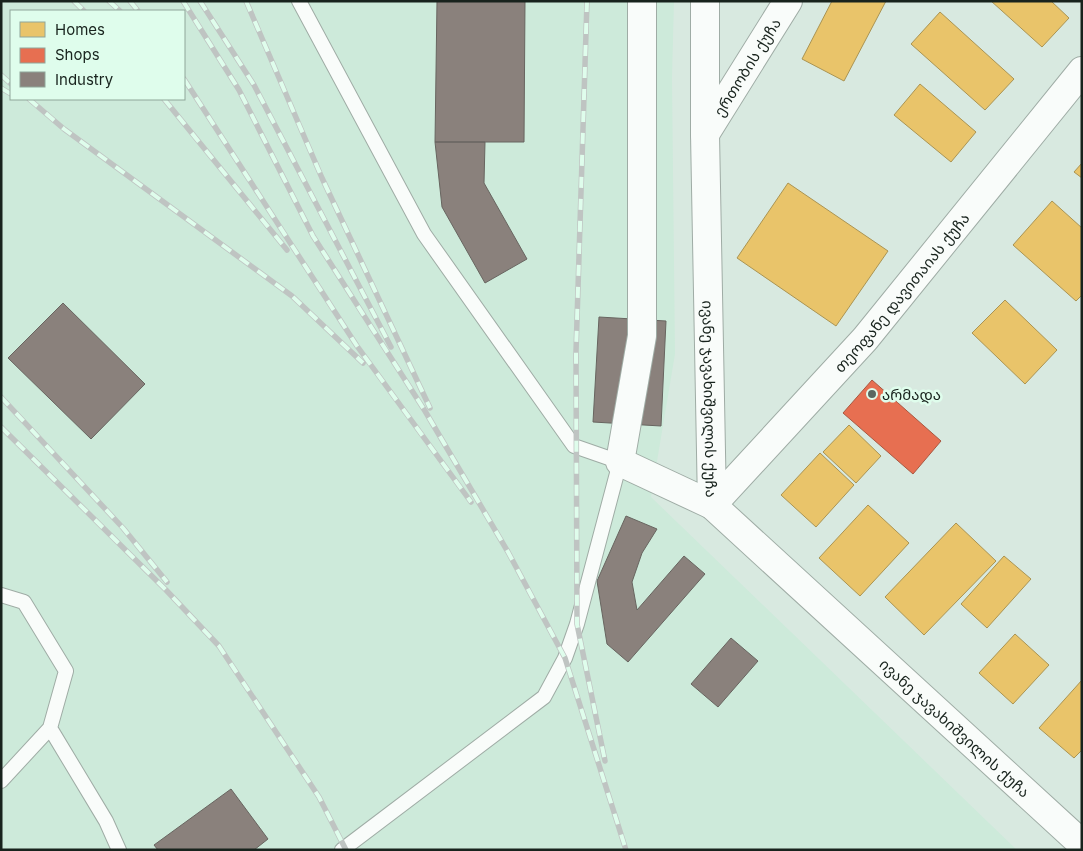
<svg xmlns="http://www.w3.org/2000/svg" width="1083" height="851" font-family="Inter,'Noto Sans Georgian',sans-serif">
	<rect width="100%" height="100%" fill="#d8e9e0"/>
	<path fill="#cdeada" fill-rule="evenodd" d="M1,1H674L672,78L675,354L651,497L1017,850H1ZM11,11H184V99H11Z"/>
	<path fill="#e9c46a" stroke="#aa9453" d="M832,1H886L844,81L802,59Z
		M991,1H1051L1069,18L1042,47Z
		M940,12L1014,79L985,110L911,44Z
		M920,84L976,132L951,162L894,115Z
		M1082,163V178L1074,172Z
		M788,183L888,251L836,326L737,258Z
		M1052,201L1082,228V295L1076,301L1013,245Z
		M1005,300L1057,350L1025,384L972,333Z
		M849,425L881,456L856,483L823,452Z
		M820,453L854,485L816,527L781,495Z
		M868,505L909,543L860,596L819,558Z
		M956,523L996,561L924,635L885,597Z
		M1004,556L1031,579L987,628L961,604Z
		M1015,634L1049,665L1013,704L979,673Z
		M1082,680V750L1074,758L1039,728Z"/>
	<path fill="#e76f51" stroke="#a95841" d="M872,380L941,441L913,474L843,413Z"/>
	<path fill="#8a817c" stroke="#686560" d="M437,1H525L524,142H435Z
		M435,142H485L484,183L527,259L485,283L442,207Z
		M63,303L145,384L91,439L8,358Z
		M599,317L666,321L661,426L593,422Z
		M626,516L657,529L642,553L632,582L637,610L684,556L705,574L628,662L607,644L597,581Z
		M731,638L758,661L718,707L691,684Z
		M231,789L268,839L254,850H158L154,845Z"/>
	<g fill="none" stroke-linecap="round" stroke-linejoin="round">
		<defs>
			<path id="lane" d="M299,1L424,234L574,446L620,462L577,624L565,658L544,697L342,850
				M1,595L24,602L66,671L50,728L1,781
				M50,728L106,821L119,850"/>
			<g id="street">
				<path id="s1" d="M642,1V336L620,462L712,505L1082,844"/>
				<path id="s2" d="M705,1V134L712,505"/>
				<path id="s3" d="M705,134L788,1"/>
				<path id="s4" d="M712,505L865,339L1082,71"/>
			</g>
		</defs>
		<use href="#lane" stroke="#9faca5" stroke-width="16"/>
		<use href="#street" stroke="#9faca5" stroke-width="30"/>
		<use href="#lane" stroke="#f9fcfa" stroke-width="14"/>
		<use href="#street" stroke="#f9fcfa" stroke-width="28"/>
		<defs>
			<path id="rail" d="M74,1L84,11
				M109,1L120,11
				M130,1L138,11
				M183,1L239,90L313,236L425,411L508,552L565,658L626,850
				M200,1L254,85L391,347
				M246,1L322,178L430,408
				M587,1L576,352L577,624L605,761
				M1,75L11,84
				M184,79L357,346L471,502
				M1,88L11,94
				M29,99L64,129L292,296L363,363
				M164,99L287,250
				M1,397L123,528L167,582
				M1,427L166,590L219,646L319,797L346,850"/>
		</defs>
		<use href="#rail" stroke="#bfc4c2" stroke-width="5.5"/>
		<use href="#rail" stroke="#dffdec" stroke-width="4" stroke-dasharray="11" stroke-linecap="butt"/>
	</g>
	<circle fill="#5b6861" stroke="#dffdec" stroke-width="2" cx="872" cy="394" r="5"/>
	<g text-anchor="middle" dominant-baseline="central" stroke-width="5" stroke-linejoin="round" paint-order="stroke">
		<g font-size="15" fill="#18231d" stroke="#dffdec">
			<text stroke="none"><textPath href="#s3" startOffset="79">ერთობის ქუჩა</textPath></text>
			<text stroke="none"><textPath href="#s4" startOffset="285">თეოფანე დავითაიას ქუჩა</textPath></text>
			<text stroke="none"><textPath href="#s2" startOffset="398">ივანე ჯავახიშვილის ქუჩა</textPath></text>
			<text stroke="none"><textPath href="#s1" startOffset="894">ივანე ჯავახიშვილის ქუჩა</textPath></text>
		</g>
		<g font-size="15" fill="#18231d" stroke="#dffdec" text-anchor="start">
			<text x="882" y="394">არმადა</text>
		</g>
	</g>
	<rect width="1083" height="851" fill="none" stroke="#18231d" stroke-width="5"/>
	<rect x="10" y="10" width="175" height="90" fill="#dffdec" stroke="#8fa699"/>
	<rect x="20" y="22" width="25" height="15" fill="#e9c46a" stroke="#8fa699"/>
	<text x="55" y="35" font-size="15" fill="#18231d">Homes</text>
	<rect x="20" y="48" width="25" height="15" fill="#e76f51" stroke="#8fa699"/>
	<text x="55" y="60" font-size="15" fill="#18231d">Shops</text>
	<rect x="20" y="72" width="25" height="15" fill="#8a817c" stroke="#8fa699"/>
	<text x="55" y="85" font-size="15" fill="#18231d">Industry</text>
</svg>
